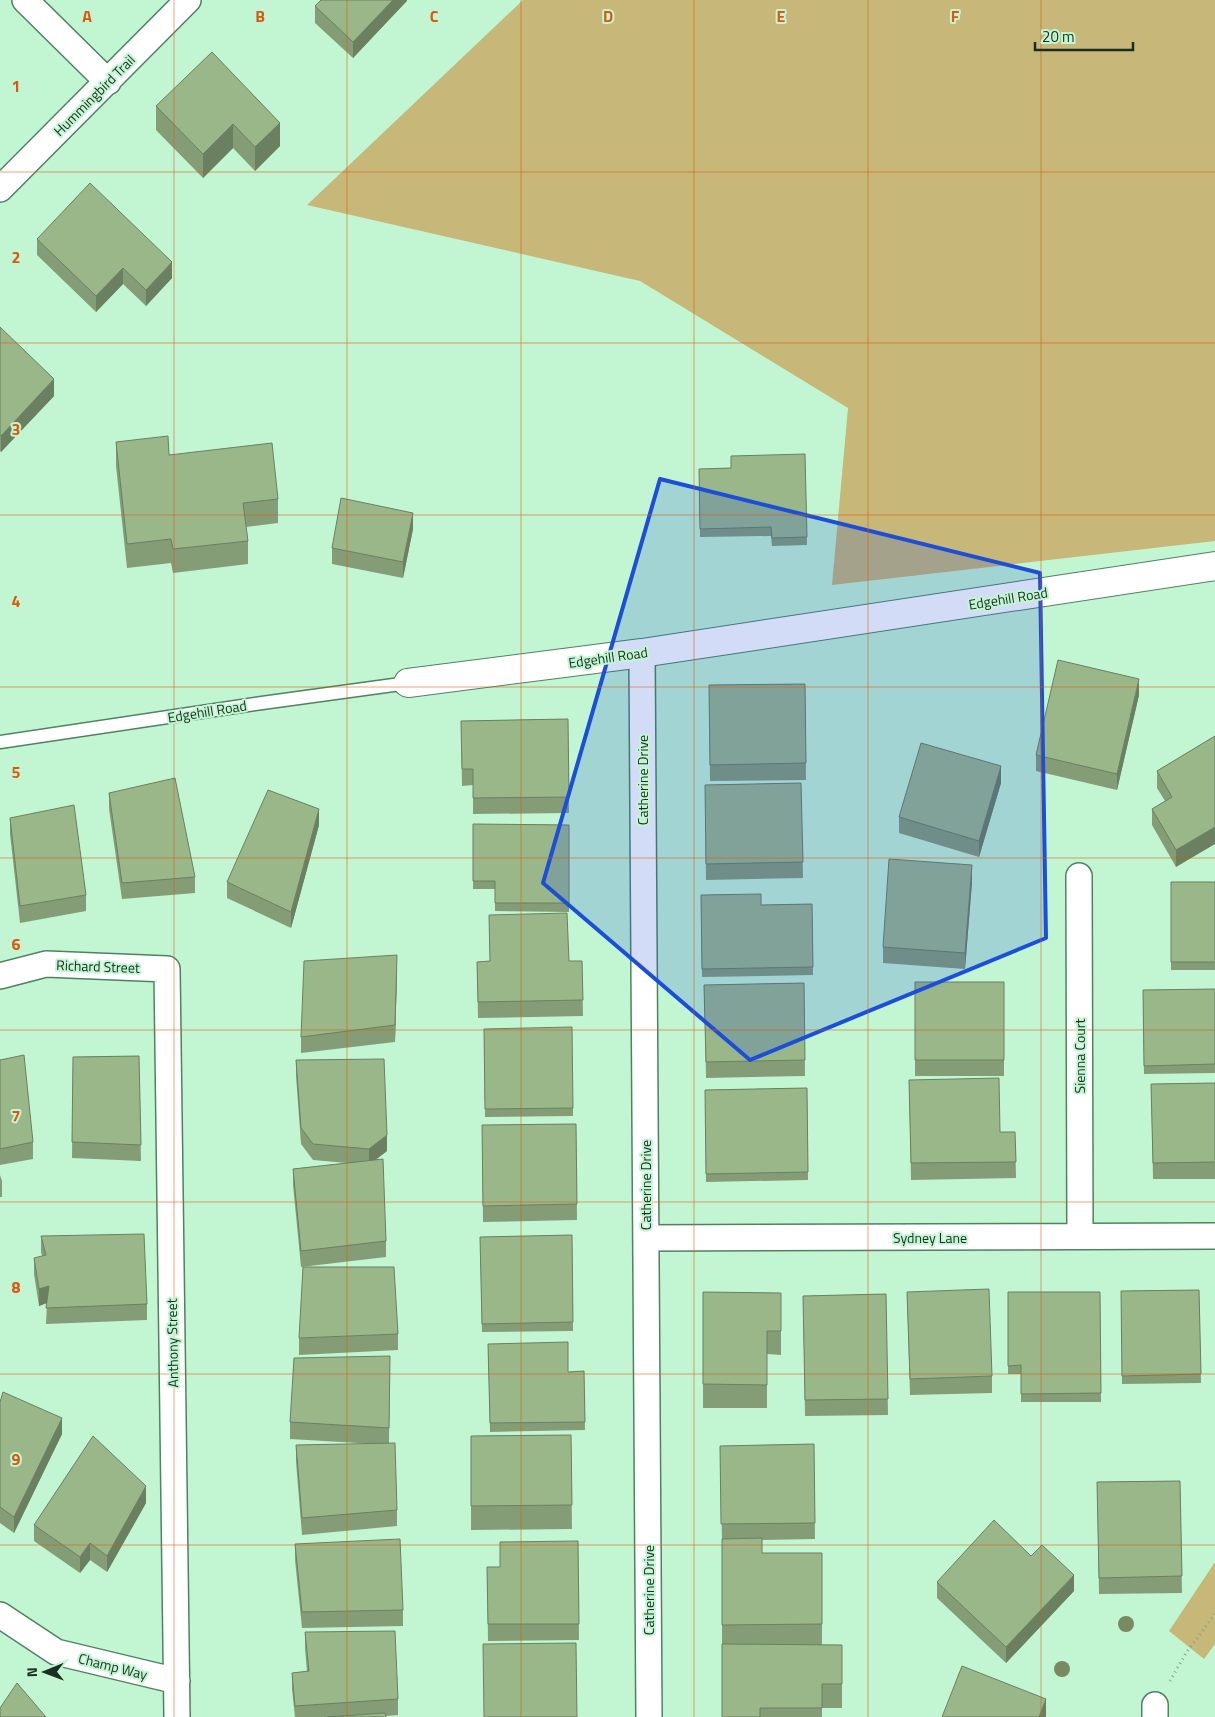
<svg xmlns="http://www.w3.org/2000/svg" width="1215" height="1717" font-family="'Titillium Web',sans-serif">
	<rect width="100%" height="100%" fill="#c2f6d3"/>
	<path fill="#c7b779" d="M523,0H1215V541L832,585L848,408L640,281L307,205Z
		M1215,1562V1644L1204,1659L1169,1631Z"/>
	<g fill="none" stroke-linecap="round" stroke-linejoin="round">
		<defs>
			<path id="lane" d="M0,742L262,703L408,683"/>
			<path id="street" d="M25,0L108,82
				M0,189L188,0
				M642,653L649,1717
				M1079,876L1080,1236
				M0,976L46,964L167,969L177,1717
				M646,1238L1215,1236
				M0,1615L56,1652L177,1681
				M1155,1717V1705"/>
			<path id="secondary" d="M408,683L642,653L1215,566"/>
		</defs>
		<use href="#lane" stroke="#508161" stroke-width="15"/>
		<use href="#street" stroke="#508161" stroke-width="28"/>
		<use href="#secondary" stroke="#508161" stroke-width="30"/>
		<path stroke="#80a88e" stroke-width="3" stroke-dasharray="1 4" stroke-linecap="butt" d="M1170,1681L1186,1653L1215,1614"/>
		<use href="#lane" stroke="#fff" stroke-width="12"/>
		<use href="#street" stroke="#fff" stroke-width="25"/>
		<use href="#secondary" stroke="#fff" stroke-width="28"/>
	</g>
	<g fill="#788a62">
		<circle cx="1126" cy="1624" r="8"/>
		<circle cx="1062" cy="1669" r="8"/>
	</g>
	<path fill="#849d76" d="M407,0L353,58L315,23V6Z
		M156,106L280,123V146L255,171L233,148L203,178L156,130Z
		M37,239L172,278L146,306L123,284L96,312L37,255Z
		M0,327L54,396L1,452L0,451Z
		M116,442L169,455L278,499V523L246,527L248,541V564L173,573L171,563L127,568L116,466Z
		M805,454L807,545L772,546L771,536L700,537L699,469L731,468Z
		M413,529L403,578L332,564V548Z
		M805,684L806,780L710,781L709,685Z
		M1139,695L1117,790L1036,771V755Z
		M568,719L569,813L473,814V785L462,786L461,721Z
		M1215,736L1176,867L1152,825V809L1165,801L1157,788V771Z
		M801,783L803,878L706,880L705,785Z
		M1001,783L979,857L899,833V817Z
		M109,793L195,877V893L122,899L109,809Z
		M10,818L86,895V911L20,923L10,834Z
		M473,824L569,825V912L495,911V889H473Z
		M319,825L291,928L227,898V882Z
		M972,882L965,969L883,963V947Z
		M1171,882H1215V970H1171Z
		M701,895L761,905L812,904L813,975L702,977Z
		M489,915L569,961H582L583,1016L478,1018L477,962L490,961Z
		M397,971L395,1042L301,1053V1037Z
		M915,982H1004V1076H915Z
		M804,983L805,1076L706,1078L704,985Z
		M1215,989V1073L1144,1074L1143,990Z
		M484,1029L573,1108V1116L485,1117Z
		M139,1056L141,1161L72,1158L73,1057Z
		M0,1060L33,1142V1159L0,1165Z
		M296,1060L387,1151L375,1160L386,1241V1257L301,1267L293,1185V1169L347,1163L313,1160L301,1144L296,1076Z
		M909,1080L1000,1132H1015L1016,1178L911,1180Z
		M1215,1083V1179H1153L1151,1084Z
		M807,1088L808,1180L706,1182L705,1090Z
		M576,1124L577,1220L483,1222L482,1125Z
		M0,1175L2,1181V1197H0Z
		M572,1235L573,1331L482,1332L480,1237Z
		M41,1236L147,1304V1320L46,1324L47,1303L39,1306L34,1274V1258L42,1256L41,1252Z
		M1199,1290L1201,1383L1122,1384L1121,1291Z
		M703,1292L781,1293V1355L767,1354V1408H703Z
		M907,1292L992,1376V1393L910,1395Z
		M1008,1292H1100L1101,1402H1021V1374H1008Z
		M886,1294L888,1415L805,1416L803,1296Z
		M398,1334V1350L299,1355V1338Z
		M488,1344L568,1372L584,1371L585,1430L490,1432Z
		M390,1356L389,1443L397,1510V1526L302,1535L296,1462V1445L375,1444L290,1439V1422Z
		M0,1402L62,1434L14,1533L0,1523Z
		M571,1435L572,1529L471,1530V1436Z
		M814,1444L815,1539L762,1540V1553H822V1645L842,1684V1708H822V1717H722V1541L720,1446Z
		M1180,1481L1182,1593L1099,1594L1097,1482Z
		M146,1503L107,1572L90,1560L80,1573L34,1541V1525Z
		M578,1541L579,1640L488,1641L487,1567H500Z
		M295,1544L403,1610V1626L302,1628L295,1560Z
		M937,1582L1074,1591L1006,1663L937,1598Z
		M305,1632L398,1699V1715L386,1716V1717H295L292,1689V1673L307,1672L305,1648Z"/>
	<path fill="#6b8060" d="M393,0H407V1L353,58V42Z
		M280,123V146L255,171V147Z
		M233,124V148L203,178V154Z
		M172,262V278L146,306V290Z
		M123,268V284L96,312V296Z
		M54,379V396L1,452V436Z
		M413,513V529L403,578V562Z
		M1139,679V695L1117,790V774Z
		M1001,766V783L979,857V841Z
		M319,809V825L291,928V912Z
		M1215,827V844L1176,867V850Z
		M972,865V882L965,969V953Z
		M397,955V971L395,1042V1025Z
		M387,1135V1151L369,1165V1149Z
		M49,1286V1302L39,1306V1289Z
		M62,1418V1434L14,1533V1517Z
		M146,1486V1503L107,1572V1556Z
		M90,1543V1560L80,1573V1557Z
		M1074,1575V1591L1006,1663V1647Z
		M1046,1699V1717H1039Z"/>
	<path fill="#99b789" stroke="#6b8060" d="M321,0H393L353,42L315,6Z
		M212,52L280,123L255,147L233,124L203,154L156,106Z
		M90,183L172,262L146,290L123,268L96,296L37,239Z
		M0,327L54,379L1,436L0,434Z
		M168,436L169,455L272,443L278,499L243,503L248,541L173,549L171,539L127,544L116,442Z
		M805,454L807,537L772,538L771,527L700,529L699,469L731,468V456Z
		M341,498L413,513L403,562L332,548Z
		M1058,660L1139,679L1117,774L1036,755Z
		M805,684L806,763L710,765L709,685Z
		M568,719L569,797L473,798V769H462L461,721Z
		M1215,736V827L1176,850L1152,809L1172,797L1157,771Z
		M921,743L1001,766L979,841L899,817Z
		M175,778L195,877L122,883L109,793Z
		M801,783L803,862L706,864L705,785Z
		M268,790L319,809L291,912L227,882Z
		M74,805L86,895L20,906L10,818Z
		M473,824L569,825V903H495V881H473Z
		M889,859L972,865L965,953L883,947Z
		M1171,882H1215V962H1171Z
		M761,894V905L812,904L813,967L702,969L701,895Z
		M567,913L569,961H582L583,1000L478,1002L477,962L490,961L489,915Z
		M397,955L395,1025L301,1037L304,961Z
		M915,982H1004V1060H915Z
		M804,983L805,1060L706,1062L704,985Z
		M1215,989V1064L1144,1066L1143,990Z
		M572,1027L573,1108L485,1109L484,1029Z
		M24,1055L33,1142L0,1149V1060Z
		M139,1056L141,1145L72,1142L73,1057Z
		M384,1059L387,1135L369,1149L313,1144L301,1128L296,1060Z
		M999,1078L1000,1132H1015L1016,1162L911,1163L909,1080Z
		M1215,1083V1162L1153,1163L1151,1084Z
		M807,1088L808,1172L706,1174L705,1090Z
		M576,1124L577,1204L483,1206L482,1125Z
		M383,1159L386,1241L301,1251L293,1169Z
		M144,1234L147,1304L46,1308L49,1286L39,1289L34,1258L46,1255L41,1236Z
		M572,1235L573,1322L482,1324L480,1237Z
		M303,1267H394L398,1334L299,1338Z
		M989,1289L992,1376L910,1379L907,1292Z
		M1199,1290L1201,1374L1122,1376L1121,1291Z
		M703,1292L781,1293V1331H767V1385L703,1384Z
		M1008,1292H1100L1101,1393L1021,1394V1365L1008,1366Z
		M886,1294L888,1399L805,1400L803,1296Z
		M568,1342V1372L584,1371L585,1422L490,1423L488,1344Z
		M390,1356L389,1428L290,1422L294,1358Z
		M3,1392L62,1418L14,1517L0,1507V1402Z
		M571,1435L572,1505L471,1506V1436Z
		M93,1436L146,1486L107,1556L90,1543L80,1557L34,1525Z
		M395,1443L397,1510L302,1518L296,1445Z
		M814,1444L815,1523L721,1524L720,1446Z
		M1180,1481L1182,1576L1099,1578L1097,1482Z
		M994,1520L1031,1556L1042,1545L1074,1575L1006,1647L937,1582Z
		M762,1538V1553H822V1624L722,1625V1539Z
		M400,1539L403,1610L302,1612L295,1544Z
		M578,1541L579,1624H488L487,1567H500V1542Z
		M395,1631L398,1699L295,1706L292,1673L309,1671L305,1632Z
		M576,1643L577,1717H484L483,1644Z
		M722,1644L842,1645V1684H822V1708H760V1717H722Z
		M962,1666L1046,1699L1039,1717H942Z
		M17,1683L46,1717H0V1708Z
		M385,1713L386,1717H327Z"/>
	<path fill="#1d4ed8" fill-opacity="0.2" stroke="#1d4ed8" stroke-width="4" stroke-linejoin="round" d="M660,479L1040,573L1046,938L750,1060L543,883Z"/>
	<path fill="none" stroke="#de570d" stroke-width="1" stroke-opacity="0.55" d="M174,0V1717M347,0V1717M521,0V1717M694,0V1717M868,0V1717M1041,0V1717M0,172H1215M0,343H1215M0,515H1215M0,687H1215M0,858H1215M0,1030H1215M0,1202H1215M0,1374H1215M0,1545H1215"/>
	<g text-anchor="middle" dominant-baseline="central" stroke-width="4" stroke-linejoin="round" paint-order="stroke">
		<g font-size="14" fill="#1a2f21" stroke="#c2f6d3">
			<text transform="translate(94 95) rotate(-45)">Hummingbird Trail</text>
			<text transform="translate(1008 598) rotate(-9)">Edgehill Road</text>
			<text transform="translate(608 657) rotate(-8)">Edgehill Road</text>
			<text transform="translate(207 711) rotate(-9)">Edgehill Road</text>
			<text transform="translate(642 780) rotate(-90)">Catherine Drive</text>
			<text transform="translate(98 966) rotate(2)">Richard Street</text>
			<text transform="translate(1079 1056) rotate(-90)">Sienna Court</text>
			<text transform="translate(645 1185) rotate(-90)">Catherine Drive</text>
			<text x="930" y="1237">Sydney Lane</text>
			<text transform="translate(172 1343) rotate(-91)">Anthony Street</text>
			<text transform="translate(648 1590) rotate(-90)">Catherine Drive</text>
			<text transform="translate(113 1666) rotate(14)">Champ Way</text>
		</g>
	</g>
	<g font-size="16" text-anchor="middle" font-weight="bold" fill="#de570d" stroke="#c2f6d3" stroke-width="4" stroke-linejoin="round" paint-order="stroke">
		<text x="87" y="22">A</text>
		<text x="260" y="22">B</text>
		<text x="434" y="22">C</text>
		<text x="608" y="22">D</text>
		<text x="781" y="22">E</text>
		<text x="955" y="22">F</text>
		<text x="16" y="92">1</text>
		<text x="16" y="263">2</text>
		<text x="16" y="435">3</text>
		<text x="16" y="607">4</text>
		<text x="16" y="778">5</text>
		<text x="16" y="950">6</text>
		<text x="16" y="1122">7</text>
		<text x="16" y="1293">8</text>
		<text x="16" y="1465">9</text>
	</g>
	<g transform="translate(45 1672) rotate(269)" stroke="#c2f6d3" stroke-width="4" paint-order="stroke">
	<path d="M0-4L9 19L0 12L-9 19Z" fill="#1a2f21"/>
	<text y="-8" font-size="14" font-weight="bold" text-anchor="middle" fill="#1a2f21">N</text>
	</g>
	<path d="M1035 42v8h98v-8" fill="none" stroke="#1a2f21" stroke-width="2.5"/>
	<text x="1042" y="42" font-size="15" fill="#1a2f21" stroke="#c2f6d3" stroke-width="4" paint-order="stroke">20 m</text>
</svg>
